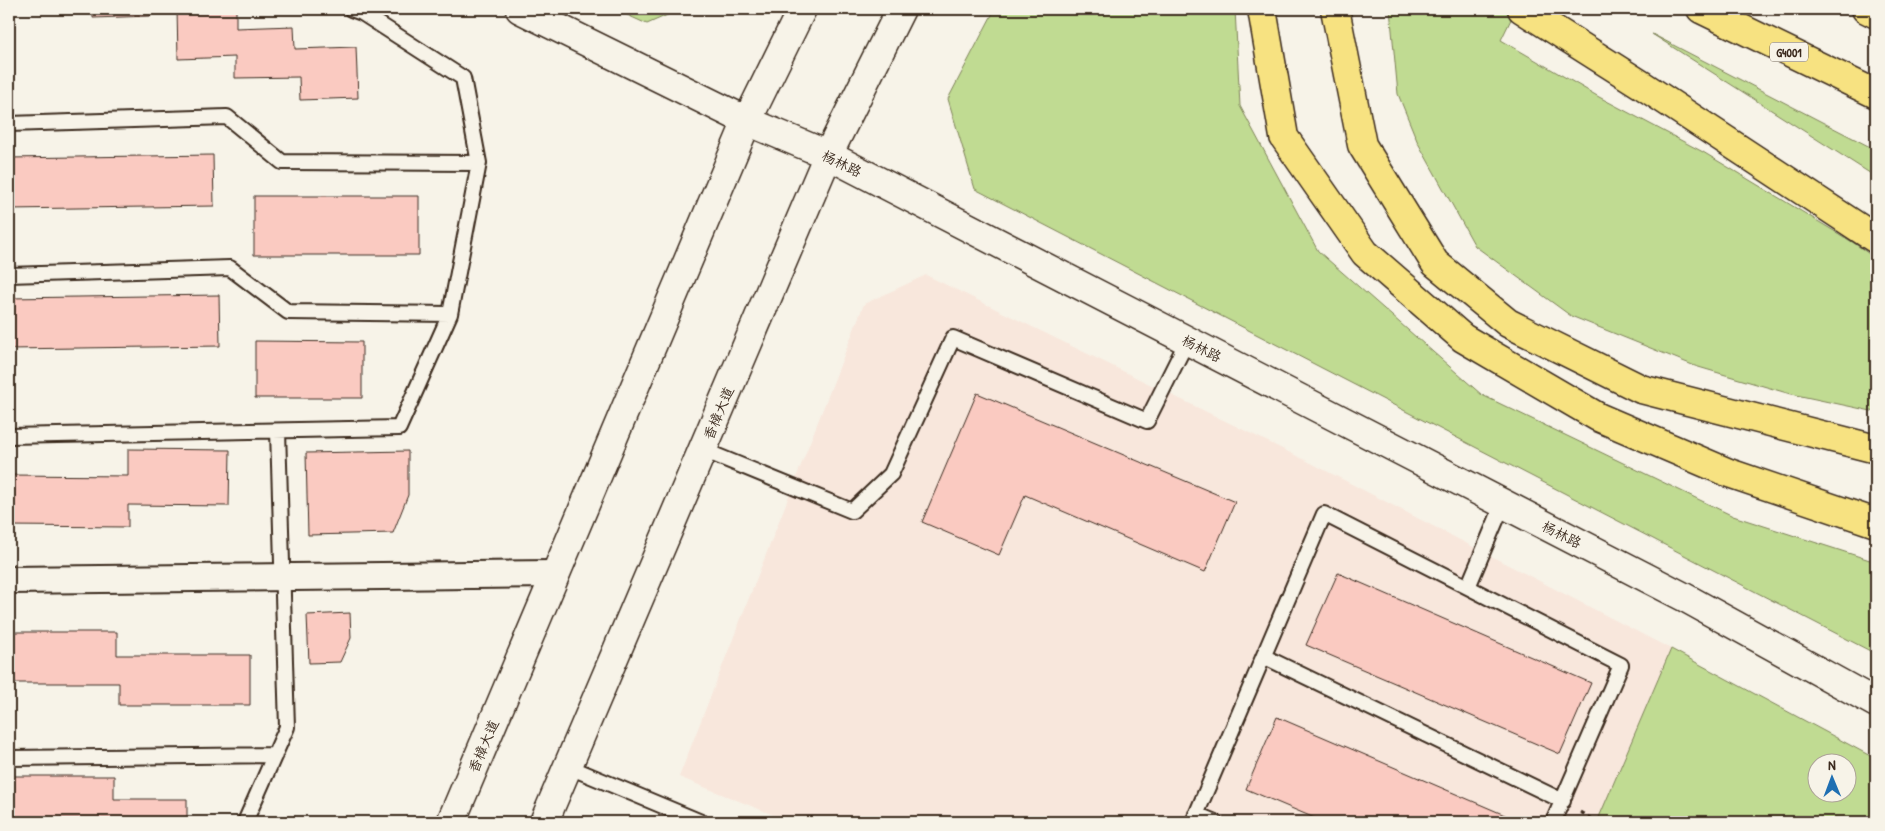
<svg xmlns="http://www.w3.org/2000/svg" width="1885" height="831" font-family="'Patrick Hand','LXGW WenKai TC',sans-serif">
	<rect width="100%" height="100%" fill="#f7f3e8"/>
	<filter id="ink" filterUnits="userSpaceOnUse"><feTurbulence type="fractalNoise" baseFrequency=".02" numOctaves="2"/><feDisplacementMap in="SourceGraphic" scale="10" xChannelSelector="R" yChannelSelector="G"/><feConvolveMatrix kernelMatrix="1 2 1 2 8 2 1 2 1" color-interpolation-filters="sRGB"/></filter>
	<g filter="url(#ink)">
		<path fill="#f8e7dc" d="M926,275L1307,461L1671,649L1597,822H791L679,777L864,304Z"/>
		<path fill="#c0db92" stroke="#7e8258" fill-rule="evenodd" d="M614,9H681L647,24Z
			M995,9H1235L1240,106L1318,251L1482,395L1733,516L1876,562V654L975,189L948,99Z
			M1390,9H1516L1501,40L1599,97L1703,152L1854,243L1876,259V412L1787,393L1695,366L1571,316L1475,246L1418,143L1398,94Z
			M1652,34L1876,150V177Z
			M1671,649L1876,759V822H1597ZM1818,764H1848V794H1818Z"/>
		<path fill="#facac1" stroke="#3b2a1e" d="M93,9H151V16L93,18Z
			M177,9H236V28L294,26L295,49L356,47L358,98L300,100L299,77L235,78V57L178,59Z
			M213,155L214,206L9,209V158Z
			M254,196H419V255H254Z
			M219,295L220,346L9,349V298Z
			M255,341L362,342V398H255Z
			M977,393L1235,502L1205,572L1025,495L999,555L922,522Z
			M128,449L230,450L229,506L128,505V527L9,526V475L128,476Z
			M408,451V495L393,533L308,535L306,453Z
			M1338,573L1591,683L1560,754L1306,645Z
			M350,613L351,638L340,662L309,663L307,615Z
			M9,632H117V655H250V705H119V683H9Z
			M1277,717L1521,822H1324L1246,789Z
			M9,776H114V799H187V822H110V819L9,818Z"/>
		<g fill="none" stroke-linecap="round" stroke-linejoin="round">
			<defs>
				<path id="lane" d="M9,124L227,117L282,162L479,163
					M9,275L230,268L288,312L450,314
					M9,436L399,428L450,314L479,163L463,78L362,13L351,9
					M703,450L852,511L891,474L953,338L1147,421L1187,341
					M1468,587L1503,504
					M1265,657L1563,801
					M9,758L275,755
					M567,766L701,822
					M1196,814L1215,822
					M245,822L287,727L278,431
					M1193,822L1324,514L1621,665L1553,822"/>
				<path id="street" d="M9,580L556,574"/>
				<path id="secondary" d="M520,9L747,121L828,155L1684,597L1876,703
					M451,822L747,121L802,9
					M544,822L828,155L901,9"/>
				<path id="highway" d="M1262,9L1284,137L1365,253L1463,338L1598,417L1729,473L1876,523
					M1335,9L1362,145L1435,263L1508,323L1641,389L1876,449
					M1522,9L1642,85L1876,239
					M1701,9L1876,94
					M1866,9L1876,14"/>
			</defs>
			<use href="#lane" stroke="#3b2a1e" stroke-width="18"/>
			<use href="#street" stroke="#3b2a1e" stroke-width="30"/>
			<use href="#secondary" stroke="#3b2a1e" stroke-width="31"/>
			<use href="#highway" stroke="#3b2a1e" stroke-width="31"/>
			<path stroke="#3b2a1e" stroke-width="3" stroke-dasharray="5 4" stroke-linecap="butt" d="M1580,812L1597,822"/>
			<use href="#lane" stroke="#f7f3e8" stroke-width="14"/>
			<use href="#street" stroke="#f7f3e8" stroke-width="26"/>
			<use href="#secondary" stroke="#f7f3e8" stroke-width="28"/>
			<use href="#highway" stroke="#f7e281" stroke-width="28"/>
		</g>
	</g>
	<g text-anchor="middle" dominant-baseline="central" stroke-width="4.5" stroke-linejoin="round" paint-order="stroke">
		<rect fill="#f7f3e8" stroke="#73665b" stroke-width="1" x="1770" y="42.5" width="38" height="19" rx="4"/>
		<g font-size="12" font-weight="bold" fill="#3b2a1e">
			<text x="1789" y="52">G4001</text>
		</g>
		<g font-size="14" fill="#3b2a1e" stroke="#f7f3e8">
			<text transform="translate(842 163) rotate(26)">杨林路</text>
			<text transform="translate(1202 348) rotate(27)">杨林路</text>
			<text transform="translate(718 413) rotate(-67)">香樟大道</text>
			<text transform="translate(1562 534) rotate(27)">杨林路</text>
			<text transform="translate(483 746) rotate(-67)">香樟大道</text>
		</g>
	</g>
	<rect width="1885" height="831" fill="none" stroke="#f7f3e8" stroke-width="30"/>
	<rect x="15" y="15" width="1855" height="801" fill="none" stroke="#3b2a1e" stroke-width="2" filter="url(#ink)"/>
	<g transform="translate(1832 778) rotate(359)"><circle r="24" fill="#f7f3e8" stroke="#aca397"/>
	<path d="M0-4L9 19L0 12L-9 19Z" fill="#1f6fb2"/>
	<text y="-8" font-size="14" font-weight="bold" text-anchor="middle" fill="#3b2a1e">N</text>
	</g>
</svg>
